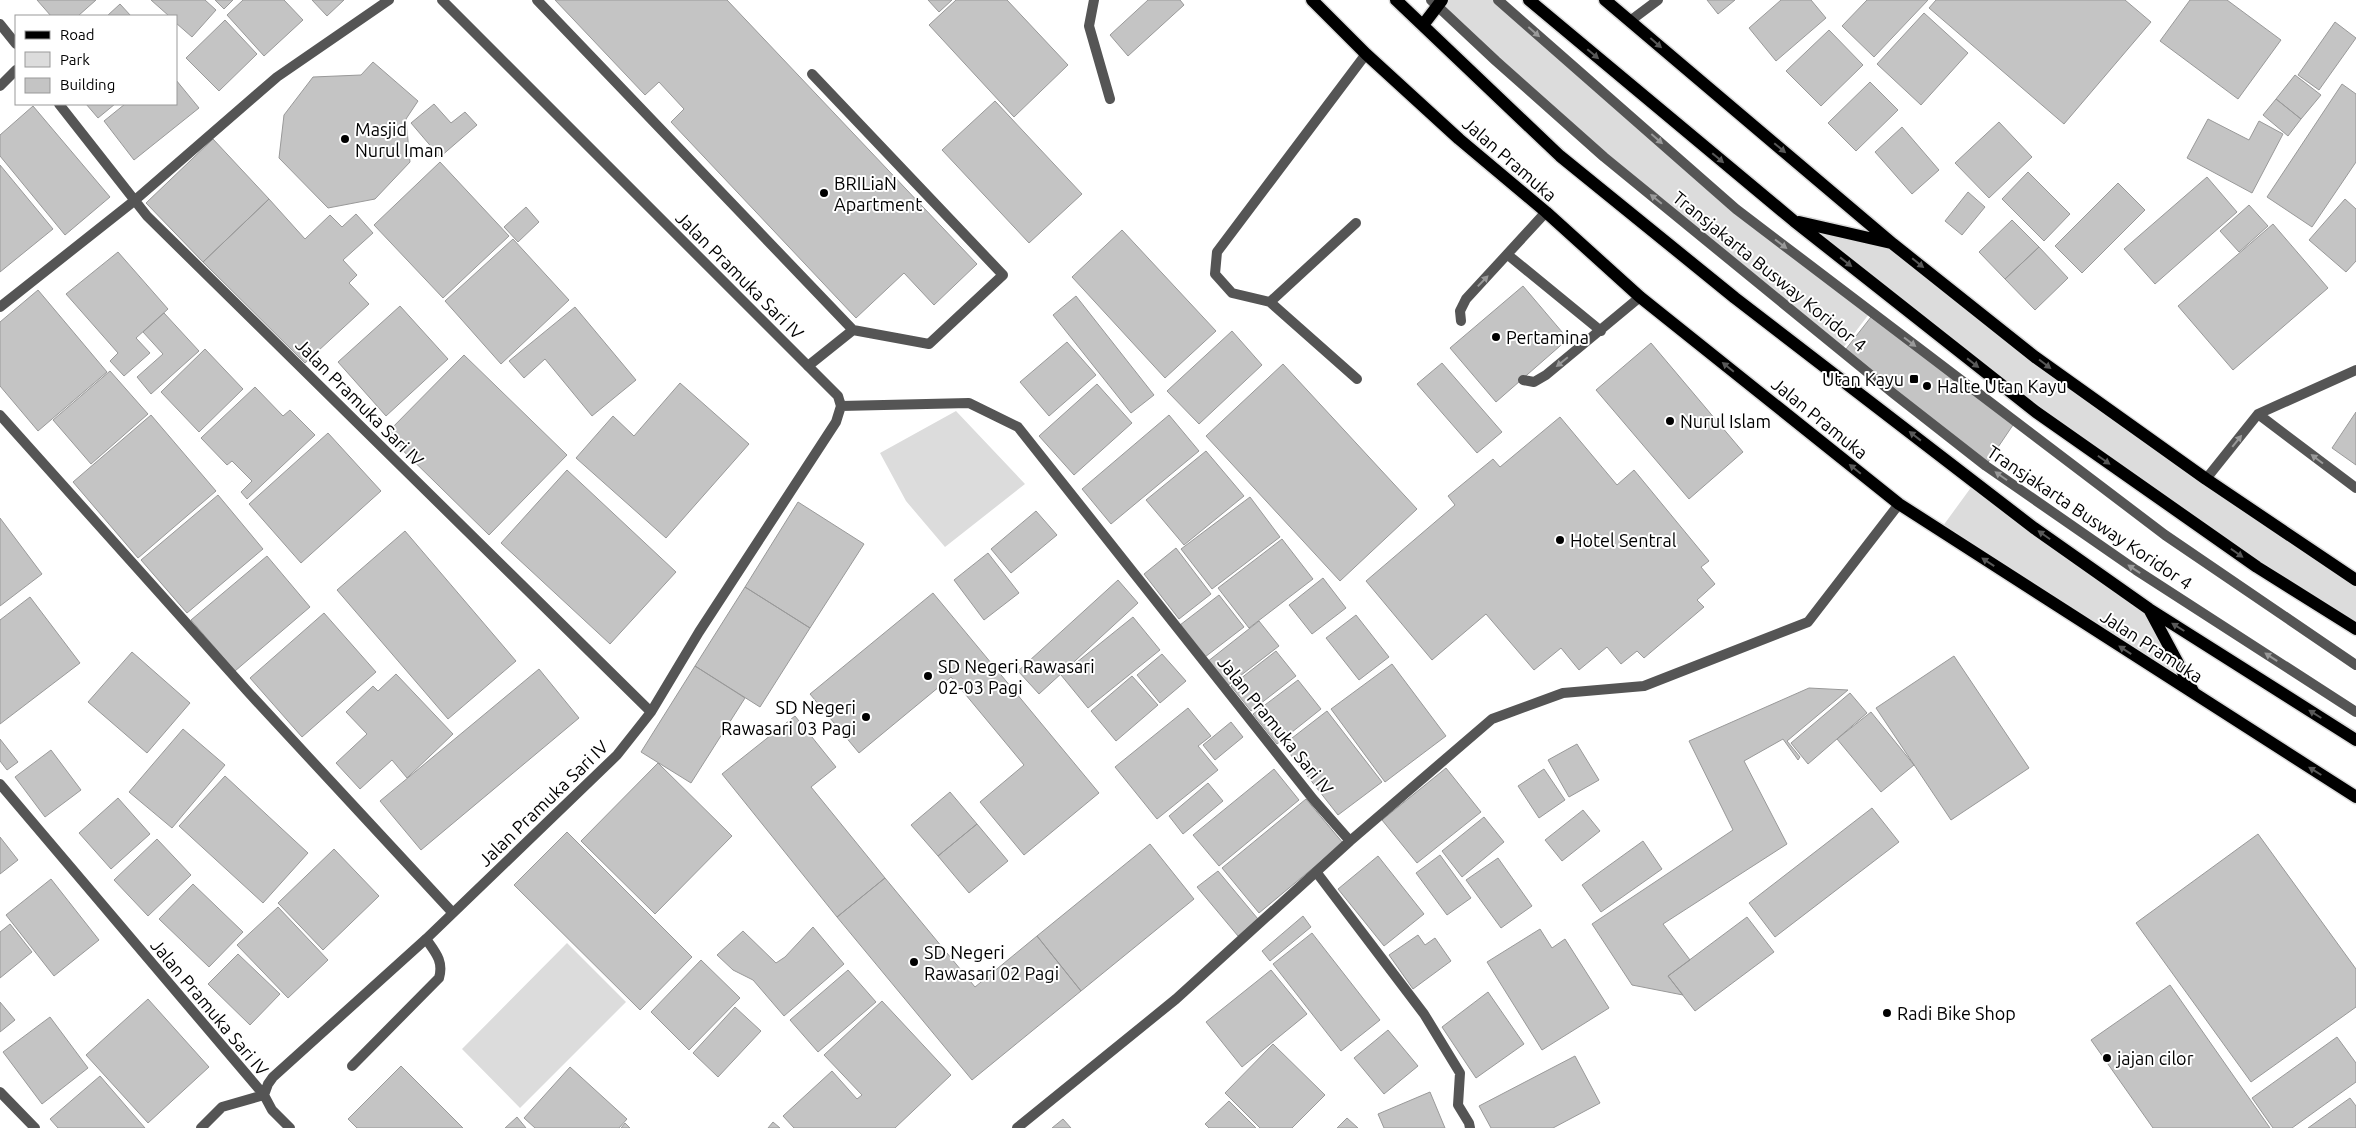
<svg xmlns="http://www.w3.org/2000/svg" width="2356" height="1128" font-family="Ubuntu,sans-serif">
	<rect width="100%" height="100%" fill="#fff"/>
	<path fill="#dcdcdc" d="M1431,0H1498L1736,209L1869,314L1843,348L1604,157Z
		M1794,221L1893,244L2035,357L2356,580V629L2029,408Z
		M956,411L1025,484L945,547L906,501L880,453Z
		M1975,482L2149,609L2195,695L1940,530Z
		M567,943L626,1002L520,1108L462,1049Z"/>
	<path fill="#c4c4c4" stroke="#999" d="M37,0H96L78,16H51Z
		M151,0H205L216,10L192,37L176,23V16H169Z
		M215,0H233L224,9Z
		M243,0H284L303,20L264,56L227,15Z
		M312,0H344L327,16Z
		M555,0H727L977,264L934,305L904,273L856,318L671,122L684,109L659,82L645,95Z
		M928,0H952L939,12Z
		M956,0H1007L1068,65L1014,117L929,25Z
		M1148,0H1180L1184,5L1128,56L1110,35Z
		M1707,0H1735L1718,14Z
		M1781,0H1811L1826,18L1776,61L1749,28Z
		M1867,0H1928L1874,57L1842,26Z
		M1936,0H2125L2151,22L2064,124L1929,8Z
		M2190,0H2227L2281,40L2238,99L2160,41Z
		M120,4L131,16H107Z
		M1924,13L1968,53L1921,105L1877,64Z
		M225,20L257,54L219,91L186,58Z
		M2335,22L2356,38L2319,90L2298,75Z
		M1829,30L1863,65L1821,106L1786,71Z
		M373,62L418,101L406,119L410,162L375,199L328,208L279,158L284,115L313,77L361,75Z
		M2295,75L2321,95L2301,119L2276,99Z
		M176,80L199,108L134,160L104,121L125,104H176Z
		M1870,82L1898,110L1856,151L1828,123Z
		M2342,84L2356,94V162L2312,227L2267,197Z
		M2276,99L2301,119L2288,136L2263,115Z
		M995,101L1082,194L1029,243L942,150Z
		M86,104H115L98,118Z
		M434,104L451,123L465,112L477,125L440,157L411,123Z
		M33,106L110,197L65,235L0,156V135Z
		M2208,119L2249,140L2259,121L2283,134L2252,193L2187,158Z
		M1999,122L2032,157L1989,198L1955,163Z
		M1902,127L1939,170L1912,194L1875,152Z
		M213,139L269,199L203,262L146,203Z
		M440,162L509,236L443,298L374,225Z
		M0,165L53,229L0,272Z
		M2028,172L2070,214L2044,241L2002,199Z
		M2207,177L2237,212L2155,284L2124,249Z
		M2118,183L2145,210L2082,273L2055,246Z
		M1968,192L1985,207L1962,235L1945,221Z
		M269,199L305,239L330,215L342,227L356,214L373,233L343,260L357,275L349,283L369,304L305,363L203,262Z
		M2345,199L2356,209V261L2346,272L2309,240Z
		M2249,205L2268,226L2239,252L2220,231Z
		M526,207L539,222L518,242L504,227Z
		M2012,220L2039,247L2005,279L1979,252Z
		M2273,224L2328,288L2233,370L2178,306Z
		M1122,230L1216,331L1165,378L1072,277Z
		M513,239L569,300L501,364L445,301Z
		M2039,247L2068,278L2035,310L2005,279Z
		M118,252L168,309L136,338L150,353L124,376L110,361L118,353L66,294Z
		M1523,286L1568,339L1496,402L1450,348Z
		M38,290L107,372L38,431L0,386V322Z
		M1076,296L1154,395L1131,413L1053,315Z
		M400,306L448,359L386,416L338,362Z
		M575,307L636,380L592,416L545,359L524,378L509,361Z
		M164,313L199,351L151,394L137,377L163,354L143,332Z
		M1871,317L2015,422L1986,465L1846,349Z
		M1232,331L1262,365L1199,424L1167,391Z
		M1067,342L1096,375L1049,416L1020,382Z
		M1651,343L1743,452L1689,499L1596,390Z
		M205,349L243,389L199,432L161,392Z
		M464,355L567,455L489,535L386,434Z
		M1442,363L1502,432L1477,453L1417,384Z
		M1283,364L1417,509L1340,581L1206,436Z
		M110,371L148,414L91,464L53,420Z
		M680,383L749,444L666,538L576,458L613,416L634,436Z
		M1097,384L1132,423L1074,475L1039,436Z
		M255,387L283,416L290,410L315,435L247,499L241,492L252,481L232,461L227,465L201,438Z
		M2356,412V465L2332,448Z
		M151,415L216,491L138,558L73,482Z
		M1169,415L1199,451L1111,524L1082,489Z
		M1560,417L1617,485L1634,470L1709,561L1701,567L1715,584L1697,600L1704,607L1644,658L1637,651L1621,664L1607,647L1579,670L1561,648L1534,670L1486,614L1432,660L1366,581L1455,505L1448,496L1493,459L1500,467Z
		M328,433L381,491L301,563L249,504Z
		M1206,451L1244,496L1184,545L1146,500Z
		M567,470L676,572L610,644L501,543Z
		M218,495L263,549L187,613L141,560Z
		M1250,497L1280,537L1212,589L1181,549Z
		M798,502L864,544L810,628L745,587Z
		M1036,511L1057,535L1011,573L991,549Z
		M0,518L42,574L0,606Z
		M405,531L516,661L448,719L337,590Z
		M1282,539L1313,579L1249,628L1218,588Z
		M1176,548L1211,594L1179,619L1144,574Z
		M988,553L1019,593L984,620L954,580Z
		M267,556L310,607L235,671L191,620Z
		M1323,578L1346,608L1312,634L1289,605Z
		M1118,580L1138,603L1039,694L1018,671Z
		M745,587L810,628L760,707L695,666Z
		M933,593L1099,793L1024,855L980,802L1024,765L951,677L859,753L810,694Z
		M1219,595L1244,627L1205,657L1180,625Z
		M30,597L80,663L0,724V620Z
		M324,613L376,672L302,737L250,678Z
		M1356,615L1389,657L1359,680L1326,638Z
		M1133,617L1160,650L1088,708L1061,675Z
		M1259,621L1279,646L1227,686L1207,662Z
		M1276,651L1296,676L1251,711L1231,686Z
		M132,652L190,703L147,753L88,702Z
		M1162,654L1186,681L1160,703L1137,675Z
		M1954,656L2029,768L1951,820L1876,708Z
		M1392,664L1446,736L1385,782L1331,709Z
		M695,666L745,698L691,783L641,752Z
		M539,669L579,718L421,850L380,801Z
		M396,674L453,734L407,778L392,760L360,789L336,763L367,734L346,712L373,686L378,691Z
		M1132,676L1158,705L1116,741L1091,711Z
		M1298,680L1321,709L1277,744L1253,714Z
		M1809,688L1848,690L1787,741L1800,757L1798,760L1783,739L1744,761L1787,844L1663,924L1690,960L1668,976L1683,995L1632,985L1592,924L1733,830L1689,741Z
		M1850,693L1867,713L1808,764L1791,743Z
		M1188,708L1211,736L1198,746L1218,770L1157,819L1115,767Z
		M1327,711L1382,782L1338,815L1283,745Z
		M1871,712L1914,765L1881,792L1837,739Z
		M795,716L836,767L811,787L885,878L837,917L722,774Z
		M1231,722L1243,737L1215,760L1203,745Z
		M183,729L225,765L172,828L129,792Z
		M0,739L18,762L7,770L0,761Z
		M1577,744L1599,780L1569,797L1548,760Z
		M51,750L81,790L45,817L15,777Z
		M658,763L732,836L655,914L581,841Z
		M1446,768L1481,812L1417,863L1382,820Z
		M1274,769L1299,800L1219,866L1193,835Z
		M1544,769L1565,800L1539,818L1518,786Z
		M225,776L308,853L263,903L179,826Z
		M1208,783L1223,801L1183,834L1169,816Z
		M950,792L977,824L938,856L911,825Z
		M118,798L150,834L111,869L79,833Z
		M1306,799L1343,843L1259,913L1222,868Z
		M1872,808L1899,842L1775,937L1749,903Z
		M1583,810L1600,831L1562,861L1545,840Z
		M1484,817L1504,842L1462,877L1442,851Z
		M977,824L1008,861L969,893L938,856Z
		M567,832L692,957L640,1010L514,885Z
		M2258,834L2356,969V1007L2251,1082L2136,923Z
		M0,837L18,860L0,874Z
		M157,839L191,875L148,916L114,880Z
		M1643,841L1662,869L1601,912L1582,885Z
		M1150,844L1194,899L1081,991L1037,936Z
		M334,849L379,896L323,950L278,903Z
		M1440,855L1471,898L1447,915L1416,873Z
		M1378,856L1424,914L1384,946L1338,889Z
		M1498,858L1532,906L1501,928L1466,880Z
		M1218,871L1258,919L1238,936L1197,887Z
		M885,878L975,987L1037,936L1081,991L972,1080L837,917Z
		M51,879L99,940L54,976L6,915Z
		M193,884L243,932L209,967L159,919Z
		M278,907L328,960L288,998L237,945Z
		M1303,916L1311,927L1270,961L1262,951Z
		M1747,917L1774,952L1695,1011L1668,976Z
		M10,924L32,952L0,978V932Z
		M813,927L844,964L784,1016L753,980L733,970L717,955L743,931L776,963L785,957Z
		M1540,929L1552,948L1565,939L1609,1008L1542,1050L1487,962Z
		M1312,933L1380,1020L1341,1051L1273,964Z
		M1418,935L1425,945L1435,938L1451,961L1413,989L1389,955Z
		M238,954L280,994L250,1025L208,984Z
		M701,960L740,998L689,1050L651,1012Z
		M848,970L876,1002L818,1052L790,1020Z
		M1271,970L1307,1014L1242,1067L1206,1022Z
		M2170,985L2270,1128H2153L2091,1040Z
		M1488,992L1524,1044L1476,1078L1442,1027Z
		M148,999L209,1067L148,1123L86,1055Z
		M882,1001L951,1075L895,1128H794L783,1116L832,1071L857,1099L862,1095L824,1055Z
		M0,1002L15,1020L0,1032Z
		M735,1007L761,1031L718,1077L693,1053Z
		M50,1017L88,1068L42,1104L3,1052Z
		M1388,1030L1418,1066L1384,1094L1354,1058Z
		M2337,1037L2356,1063V1082L2292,1128H2273L2252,1098Z
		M1273,1044L1325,1095L1292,1128H1260L1225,1093Z
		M1575,1056L1600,1103L1553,1128H1491L1479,1106Z
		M401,1066L463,1128H357L348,1119Z
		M570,1067L627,1119L619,1128H535L524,1118Z
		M100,1076L145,1128H58L50,1119Z
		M1430,1092L1445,1128H1384L1378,1114Z
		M2350,1098L2356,1106V1128H2308Z
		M1229,1101L1256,1128H1209L1205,1124Z
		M517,1117L526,1128H505Z
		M1347,1118L1358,1128H1337Z
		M1063,1119L1071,1128H1052Z
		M773,1122L780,1128H768Z
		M625,1123L630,1128H621Z"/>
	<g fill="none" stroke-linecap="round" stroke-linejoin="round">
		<defs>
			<path id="primary" d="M1312,0L1366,54L1459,139L1546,212L1640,297L1899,504L2356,797
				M1396,0L1560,156L1735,298L2034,528L2149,609L2356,740
				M1529,0L1794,221L2036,412L2257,567L2356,629
				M1605,0L1893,244L2035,357L2206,479L2356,580
				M1423,25L1442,0
				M1799,222L1891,243
				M2149,609L2194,693"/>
		</defs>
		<use href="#primary" stroke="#dbdbdb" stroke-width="15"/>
		<path stroke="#555" stroke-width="10" d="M537,0L853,330
			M1094,0L1089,26L1110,99
			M1431,0L1496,61L1604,157L1894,394L1986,466L2136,570L2356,712
			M1498,0L1736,209L2165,535L2356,665
			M1356,223L1270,302L1232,293L1215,274L1217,252L1366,54
			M1508,255L1601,331
			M1270,302L1357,379
			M1461,321L1460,311L1466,299L1546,212
			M808,366L853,330L929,344L1003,275L812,74
			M1523,380L1534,382L1546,375L1640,297
			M2258,414L2356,488
			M2206,479L2258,414L2356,370
			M352,1066L439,978C444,961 435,952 426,939"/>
		<path stroke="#555" stroke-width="10" d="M1630,21L1658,0
			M0,24L16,44
			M0,86L16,70
			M59,104L147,216L651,712
			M0,307L134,201L277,77L389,0
			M841,406L969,403L1018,427L1313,799L1350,841
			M0,415L249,693L452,912
			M0,784L264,1095L272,1110L290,1128
			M1317,873L1424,1014L1460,1073L1458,1105L1469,1123L1470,1128
			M0,1092L35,1128
			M264,1095L268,1084L273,1077L426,939L617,755L651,712L699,632L836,422L841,406L838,396L442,0
			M201,1128L222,1107L264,1095
			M1017,1128L1176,999L1350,841L1492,719L1563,693L1644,686L1808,622L1899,504"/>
		<use href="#primary" stroke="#000" stroke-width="12"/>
	</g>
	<defs><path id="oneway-solid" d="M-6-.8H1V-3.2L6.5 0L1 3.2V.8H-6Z" transform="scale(1.25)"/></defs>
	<g fill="#999">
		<use href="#oneway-solid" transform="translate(1534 32) rotate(41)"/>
		<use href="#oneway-solid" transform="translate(1657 139) rotate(41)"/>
		<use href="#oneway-solid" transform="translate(1656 199) rotate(-141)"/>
		<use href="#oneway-solid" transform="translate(1781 244) rotate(37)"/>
		<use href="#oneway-solid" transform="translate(1483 281) rotate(-46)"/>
		<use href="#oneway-solid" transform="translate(1910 342) rotate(37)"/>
		<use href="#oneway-solid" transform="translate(1562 362) rotate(141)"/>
		<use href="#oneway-solid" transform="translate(2237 441) rotate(-51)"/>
		<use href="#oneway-solid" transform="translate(2317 459) rotate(-143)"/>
		<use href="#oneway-solid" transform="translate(2001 476) rotate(-145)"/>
		<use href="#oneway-solid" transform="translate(2134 569) rotate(-146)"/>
		<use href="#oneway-solid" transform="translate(2271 657) rotate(-147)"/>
	</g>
	<g fill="#595959">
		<use href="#oneway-solid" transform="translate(1656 43) rotate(41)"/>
		<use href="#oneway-solid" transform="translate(1593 54) rotate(40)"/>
		<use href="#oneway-solid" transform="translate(1780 148) rotate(40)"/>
		<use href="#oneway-solid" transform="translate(1718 158) rotate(40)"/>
		<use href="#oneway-solid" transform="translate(1846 262) rotate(38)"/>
		<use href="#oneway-solid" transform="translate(1918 263) rotate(39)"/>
		<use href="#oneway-solid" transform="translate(1973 363) rotate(38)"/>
		<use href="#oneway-solid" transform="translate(2045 364) rotate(37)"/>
		<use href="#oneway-solid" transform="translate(1728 367) rotate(-141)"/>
		<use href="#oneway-solid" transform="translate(1915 436) rotate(-142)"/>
		<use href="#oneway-solid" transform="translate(2104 460) rotate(35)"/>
		<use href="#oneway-solid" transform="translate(1855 469) rotate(-141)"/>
		<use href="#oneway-solid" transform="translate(2044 535) rotate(-145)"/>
		<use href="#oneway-solid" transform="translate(2237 553) rotate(35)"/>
		<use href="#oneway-solid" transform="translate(1988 562) rotate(-147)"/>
		<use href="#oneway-solid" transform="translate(2178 627) rotate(-148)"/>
		<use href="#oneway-solid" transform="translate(2125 650) rotate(-147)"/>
		<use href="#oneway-solid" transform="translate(2315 714) rotate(-148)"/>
		<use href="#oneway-solid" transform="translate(2315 771) rotate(-148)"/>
	</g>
	<g fill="#000" stroke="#fff" stroke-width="2">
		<circle cx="345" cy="139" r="5"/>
		<circle cx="824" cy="193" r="5"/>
		<circle cx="1496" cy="337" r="5"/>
		<rect x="1909" y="374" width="10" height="10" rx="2.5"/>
		<circle cx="1927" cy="386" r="5"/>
		<circle cx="1670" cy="421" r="5"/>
		<circle cx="1560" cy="540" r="5"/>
		<circle cx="928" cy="676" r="5"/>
		<circle cx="866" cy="717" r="5"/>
		<circle cx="914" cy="962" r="5"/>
		<circle cx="1887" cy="1013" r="5"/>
		<circle cx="2107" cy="1058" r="5"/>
	</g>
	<g text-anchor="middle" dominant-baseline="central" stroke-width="4" stroke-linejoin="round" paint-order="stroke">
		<g font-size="18" fill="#000" stroke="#fff" text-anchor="start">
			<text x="355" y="129">Masjid<tspan x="355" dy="21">Nurul Iman</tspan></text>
			<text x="834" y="183">BRILiaN<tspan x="834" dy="21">Apartment</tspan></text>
			<text x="1506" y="337">Pertamina</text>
			<text x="1904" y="379" text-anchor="end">Utan Kayu</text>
			<text x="1937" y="386">Halte Utan Kayu</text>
			<text x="1680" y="421">Nurul Islam</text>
			<text x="1570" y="540">Hotel Sentral</text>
			<text x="938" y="666">SD Negeri Rawasari<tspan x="938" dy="21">02-03 Pagi</tspan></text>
			<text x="856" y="707" text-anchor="end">SD Negeri<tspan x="856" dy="21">Rawasari 03 Pagi</tspan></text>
			<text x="924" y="952">SD Negeri<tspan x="924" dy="21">Rawasari 02 Pagi</tspan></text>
			<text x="1897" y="1013">Radi Bike Shop</text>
			<text x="2117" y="1058">jajan cilor</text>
		</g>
		<g font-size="18" fill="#000" stroke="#fff">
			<text transform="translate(1510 159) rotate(41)">Jalan Pramuka</text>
			<text transform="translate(1770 271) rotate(39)">Transjakarta Busway Koridor 4</text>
			<text transform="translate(740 275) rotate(45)">Jalan Pramuka Sari IV</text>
			<text transform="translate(360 402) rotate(45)">Jalan Pramuka Sari IV</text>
			<text transform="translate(1820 418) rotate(39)">Jalan Pramuka</text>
			<text transform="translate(2090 517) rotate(34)">Transjakarta Busway Koridor 4</text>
			<text transform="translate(2152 646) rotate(33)">Jalan Pramuka</text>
			<text transform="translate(1276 725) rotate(51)">Jalan Pramuka Sari IV</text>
			<text transform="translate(543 803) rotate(-44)">Jalan Pramuka Sari IV</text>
			<text transform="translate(210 1007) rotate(50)">Jalan Pramuka Sari IV</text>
		</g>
	</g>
	<rect x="15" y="15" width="162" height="90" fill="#ffffff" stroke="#999999"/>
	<rect x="25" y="31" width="25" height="8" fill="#000000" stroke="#999999"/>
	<text x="60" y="40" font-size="15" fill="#000000">Road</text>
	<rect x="25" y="52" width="25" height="15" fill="#dcdcdc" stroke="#999999"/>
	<text x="60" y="65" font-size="15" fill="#000000">Park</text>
	<rect x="25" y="78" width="25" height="15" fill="#c4c4c4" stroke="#999999"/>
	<text x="60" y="90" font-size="15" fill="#000000">Building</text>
</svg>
